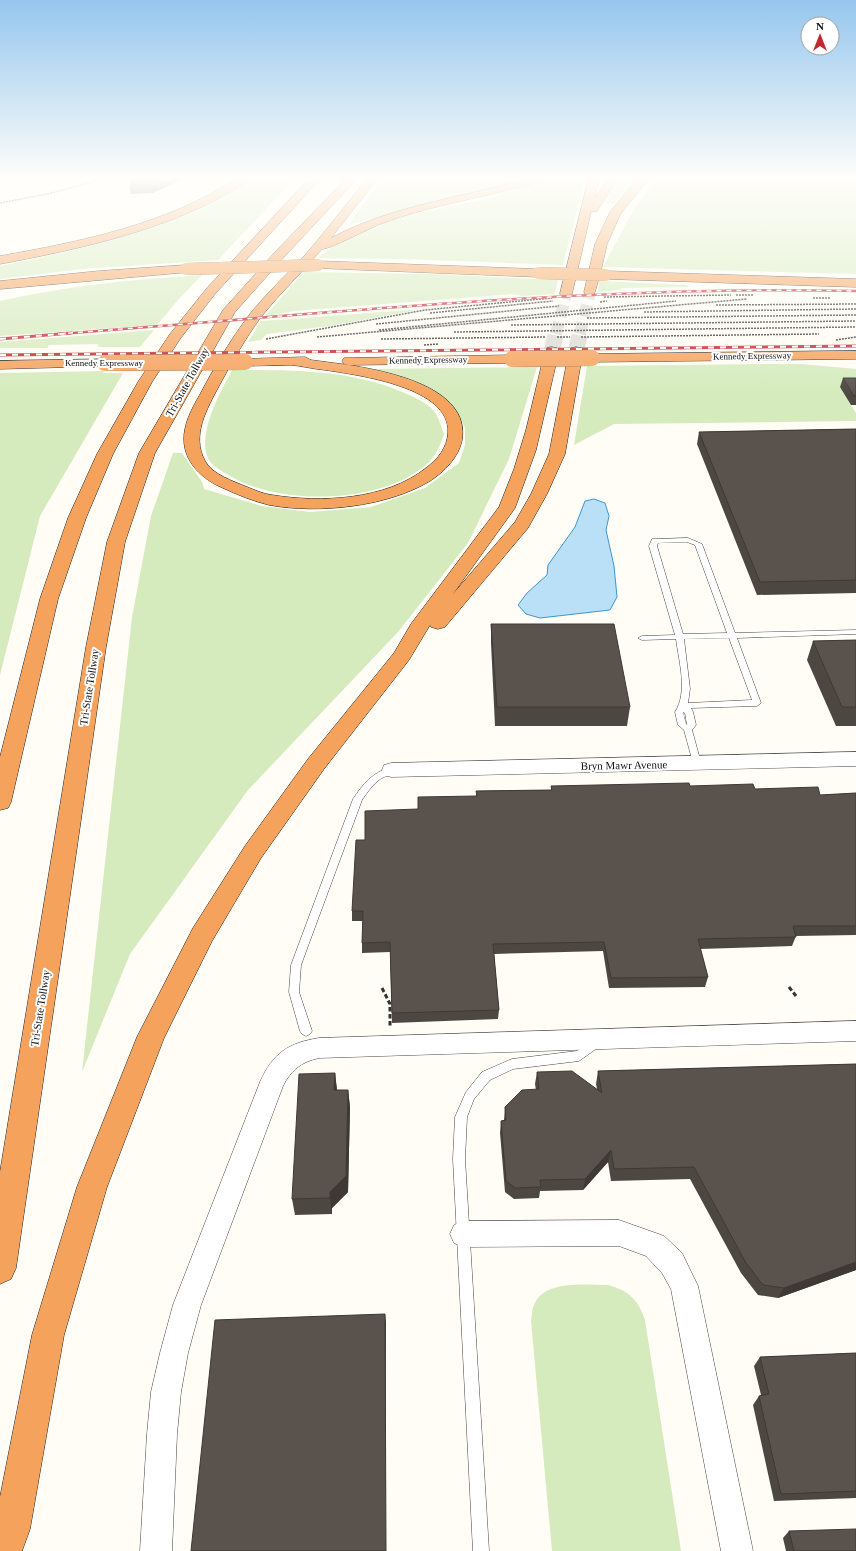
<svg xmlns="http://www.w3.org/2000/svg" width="856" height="1551" font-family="Georgia,serif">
	<rect width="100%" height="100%" fill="#fffdf5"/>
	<path fill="#d5ebbd" d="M252,178H295L218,260L82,269L0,279V266C64,253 128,239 188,214C210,205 234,194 252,178Z
		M384,178H526C468,198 407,208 348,225Z
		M550,178H585L563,265L402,259L318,258L339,241L360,231L397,218L490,198Z
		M620,178H639L615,203H605L611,191Z
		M659,178H856V274L603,267L634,209L655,181Z
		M304,272L430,274L558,280L555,294L522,296L512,294L294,311L264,317Z
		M202,275L178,300L157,325L0,336V301C66,286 134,279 202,275Z
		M599,281L687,285L688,287L621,288V290L598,292Z
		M423,309L329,326L267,334L261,340L248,342L261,321Z
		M154,330L140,347H98V344L49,345L47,348H0V342Z
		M767,364H802L856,369V387L841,388L856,413V421L614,424L574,445L587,366Z
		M537,367L509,459L468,543L398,632L248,790L130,954L82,1072L132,617L151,516L173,453H182L202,482L204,489L262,506L310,512L371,507L425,488L459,463L465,445V428L456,410L435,393L400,377L374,369Z
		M232,370C289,370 347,369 400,391C412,396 426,402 434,411C439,417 441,427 444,434C441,444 436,455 428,463C384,504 282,506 232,477C223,472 210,465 207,456C199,430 220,393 232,370Z
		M104,371L103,373H123L40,516L0,675V373Z
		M608,1285C629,1291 638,1299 645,1320L681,1551H552L531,1321C532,1316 532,1309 534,1305C544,1279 586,1285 608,1285Z"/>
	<path fill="#b9e0f7" stroke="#3f96cf" d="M594,499L605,503L609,516L606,530L614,566L617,597L610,610L540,618L526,614L518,605L527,593L547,575L548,565L575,527L585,501Z"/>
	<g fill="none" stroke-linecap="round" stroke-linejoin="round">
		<path stroke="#dbdad3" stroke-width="12" stroke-dasharray="12 6" stroke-linecap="butt" d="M556,334L566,294
			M580,334L590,292"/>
		<path stroke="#dbdad3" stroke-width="16" stroke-dasharray="16 8" stroke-linecap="butt" d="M552,351L556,333
			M576,351L580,333"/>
		<defs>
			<path id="lane" d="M688,538L702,544L735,633L856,630V634L737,638L761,703L757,706L691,708L693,712L696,725L692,730L701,763L697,766L693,763L684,730L678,725L675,712C688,692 679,662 676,639L642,640L638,638L642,636L675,635L649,546L652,539H655ZM687,542L695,545L727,633L683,634L657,546L658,543ZM729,638L752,700L688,703L690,689L684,639ZM683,712L685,713L687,725L686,724Z
				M391,767L395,770C392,775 384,776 379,780C372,785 367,793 362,800L301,965L299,992L312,1031L310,1034L306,1036L302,1034L300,1031L289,992L291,965L353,799C363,784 373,772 391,767Z
				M596,1038L600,1040L602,1043L600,1046L579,1061L513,1069L490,1080L474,1099L467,1117L465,1159L489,1551H473L453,1159L455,1117L466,1092L482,1072L512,1059L577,1051Z"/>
			<path id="street" d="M856,752V766L391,777L384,775L382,770L384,765L391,763Z
				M856,1021V1041L319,1058C301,1062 291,1070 283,1086L201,1305L188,1353L181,1392L177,1434L172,1551H140L147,1434L151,1392L160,1353L173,1305L260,1082C273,1053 288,1043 319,1038Z
				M619,1220L664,1236L682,1253L698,1286L753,1551H721L671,1289L662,1273L646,1256L619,1246L463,1247L454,1243L450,1234L454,1225L463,1221Z"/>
			<path id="highway" d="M237,178H249C241,188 226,194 216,200C149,234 74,250 0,264V256C79,242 169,224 237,178Z
				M310,178H321L215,294L180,339L152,382L113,454L86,518L58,599L11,802L8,808L0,810V757L40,599L68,518L97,454L138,382L170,334L207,288Z
				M347,178H358L284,257L235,312L155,453L125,542L106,647L16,1268L11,1279L0,1284V1172L86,647L107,542L139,453L223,310L276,251Z
				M367,178H378L331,238C392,205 463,198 529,178H546L545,180C490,197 433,204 380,224C370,228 328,250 322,249C303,272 280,293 261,317C245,339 232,362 219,386C207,409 191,435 205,461C213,475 233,481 247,487C255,490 263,494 272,495C321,503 386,500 426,468C438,459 447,448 448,433C451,387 358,375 325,370C314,369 302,366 291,365C276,365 260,366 245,366L240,365L238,362L240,359L305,357L311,360L349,365L344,364L342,361L344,358L512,355L517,356L519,359L517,362L512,363L349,365C386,371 471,387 462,440C459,457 444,472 430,481C387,507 318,514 269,505C253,501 238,495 223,488C199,478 179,457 185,429C188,413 198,399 205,385C219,359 235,333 253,310C270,290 288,273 306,254C327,229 347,204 367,178Z
				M589,178H599L595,198L608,178H618L597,211L591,212L572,294L570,297H562L560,294Z
				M639,178H650L621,213L607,244L600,275L606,271L856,279V287L606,279L602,278L600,275L594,295H586L584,292L595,244L610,212Z
				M318,261L538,269L542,270L544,273L542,276L538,277L314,268L312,265L314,262Z
				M186,265L190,266L192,269L190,272L0,289V281L99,271Z
				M552,347L557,348L559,351L536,450L515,508L453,594L515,522L531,494L549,454L569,351L571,348L576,347L581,348L583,351L565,454L547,494L528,528L445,627L438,629L431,627L430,625L409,660L324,769L261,858L212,941L164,1038L107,1187L64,1335L30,1529L22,1551H0V1497L32,1335L77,1187L137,1037L193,928L245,846L308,759L394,653L411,624L499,507L514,469L526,430L545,351L547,348Z
				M856,351V359L592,362L587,361L585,358L587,355L592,354Z
				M105,359L110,360L112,363L110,366L0,369V361Z"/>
		</defs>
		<use href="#lane" stroke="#444" stroke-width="1"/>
		<use href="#street" stroke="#444" stroke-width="1"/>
		<use href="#highway" stroke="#222" stroke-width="1"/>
		<path stroke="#333" stroke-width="1.5" stroke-dasharray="2 1" stroke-linecap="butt" d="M0,203L47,194L108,178
			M736,295H753
			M604,297L731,295
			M813,298H830
			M600,302L607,301
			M716,305L856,304
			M644,312L856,309
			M430,313L553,301
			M587,318L856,315
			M376,324L559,306
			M511,325L856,321
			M379,330L676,301
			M454,332L856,327
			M317,337L747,299
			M557,337H570
			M581,337L819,334
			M266,339L425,310L552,298
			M381,339L546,337
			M836,340L856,337
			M424,345L438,344"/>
		<path stroke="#333" stroke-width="3" stroke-dasharray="4.5 2.5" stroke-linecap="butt" d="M789,987L796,996
			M382,988L390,1004V1026"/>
		<use href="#lane" fill="#fff" fill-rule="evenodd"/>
		<use href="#street" fill="#fff" fill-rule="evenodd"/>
		<use href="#highway" fill="#f5a25d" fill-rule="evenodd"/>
		<defs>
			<path id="rail-far1" d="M58,334C324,314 589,285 856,291"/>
			<path id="rail" d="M0,339L71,333
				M0,355L856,346"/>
		</defs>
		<use href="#rail-far1" stroke="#c4262e" stroke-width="2.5"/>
		<use href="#rail" stroke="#c4262e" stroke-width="3"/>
		<use href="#rail-far1" stroke="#fff" stroke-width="1.5" stroke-dasharray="5" stroke-linecap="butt"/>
		<use href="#rail" stroke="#fff" stroke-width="2" stroke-dasharray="6" stroke-linecap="butt"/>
		<defs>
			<path id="highway-bridge-far1" d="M186,269L318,265
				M538,273L606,275"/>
			<path id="highway-bridge" d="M512,359L592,358
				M105,363L245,362"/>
		</defs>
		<use href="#highway-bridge-far1" stroke="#222" stroke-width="12" stroke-linecap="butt"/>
		<use href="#highway-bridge" stroke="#222" stroke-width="16" stroke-linecap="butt"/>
		<use href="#highway-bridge-far1" stroke="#f5a25d" stroke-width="12"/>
		<use href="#highway-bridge" stroke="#f5a25d" stroke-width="16"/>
	</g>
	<path fill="#4d4742" d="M132,178H186L152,193L131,194L130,190Z
		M843,378H856V405H851L840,387Z
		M856,429V593L757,595L697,444L699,432Z
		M491,624L630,707L627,726H495L491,643Z
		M856,640V726H836L807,660L813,641Z
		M551,786H690L755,789L820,795L856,793V935L796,936L792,946L700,949L708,977L705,987L609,988L603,951L494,954L499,1010L498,1019L392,1023L390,952L362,953V943L363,921H352V911L365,840L418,809L476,796V791L551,790Z
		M856,1064V1270L778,1298L758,1295L741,1273L690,1179L611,1181L608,1162L583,1190L540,1191L539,1198L514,1199L505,1192L500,1133L501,1121L504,1120L505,1107L536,1090L535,1084L537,1072L597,1089L596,1084L598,1071Z
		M335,1073L337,1090H348L350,1107L348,1192L332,1208V1214L295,1215L292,1199Z
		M856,1353V1498L774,1501L753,1405L759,1396L761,1395L754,1366L760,1357Z
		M789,1531L856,1551H786L783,1538Z"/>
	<path fill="#3f3936" d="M177,178H186L152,193V189Z
		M335,1073L337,1091L334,1090Z
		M348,1090L350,1107L348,1192L332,1208V1214L330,1198V1192Z
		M611,1150L608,1162L583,1190L585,1179Z
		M856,1262V1270L778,1298L784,1288Z
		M385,1314L386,1322V1551Z"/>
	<path fill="#5a524d" stroke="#3f3936" d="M132,178H177L152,189L130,190Z
		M843,378H856V396H854Z
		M856,429V580L760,582L699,432Z
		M491,624H614L630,707H497Z
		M856,640V707H842L813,641Z
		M689,783L690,786L753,784L755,789L818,787L820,795L856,793V926H793L796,937L698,939L708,977L611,978L604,942L493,944L499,1010L392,1013L390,942L362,943L363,911H352L356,840H365V811L418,809V797L477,796L476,791L552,790L551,786Z
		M856,1064V1262L784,1288L763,1285L746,1263L694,1167L614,1169L611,1150L585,1179L540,1180L541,1187L515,1188L506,1181L501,1121L506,1120L505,1107L522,1090L539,1089L537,1072L572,1071L602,1093L598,1071Z
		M335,1073L334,1090H348L346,1176L330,1192V1198L292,1199L299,1074Z
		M385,1314L386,1551H191L215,1320Z
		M856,1353V1491L781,1494L759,1396L769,1394L760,1357Z
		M856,1529V1551H794L789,1531Z"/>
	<linearGradient id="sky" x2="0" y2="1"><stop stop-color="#95c6ee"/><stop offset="0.45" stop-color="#fffefa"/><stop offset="1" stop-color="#fffefa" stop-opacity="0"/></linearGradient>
	<rect width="856" height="396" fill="url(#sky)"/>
	<g text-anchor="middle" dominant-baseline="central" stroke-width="4" stroke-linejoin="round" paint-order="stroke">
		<g font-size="9" fill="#111" stroke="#fff">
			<text transform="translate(752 356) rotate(-1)">Kennedy Expressway</text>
			<text transform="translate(428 360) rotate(-1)">Kennedy Expressway</text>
			<text x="104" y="363">Kennedy Expressway</text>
		</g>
		<g font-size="11" fill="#111" stroke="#fff">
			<text transform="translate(187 382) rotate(-61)">Tri-State Tollway</text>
			<text transform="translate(89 687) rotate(-81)">Tri-State Tollway</text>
			<text transform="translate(624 765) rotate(-1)">Bryn Mawr Avenue</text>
			<text transform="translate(40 1008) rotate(-81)">Tri-State Tollway</text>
		</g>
	</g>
	<g transform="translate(820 36)"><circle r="19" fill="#ffffff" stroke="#a0a0a0"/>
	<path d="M0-3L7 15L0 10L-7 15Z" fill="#c4262e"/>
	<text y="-6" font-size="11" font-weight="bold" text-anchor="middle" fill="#111111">N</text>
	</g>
</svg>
